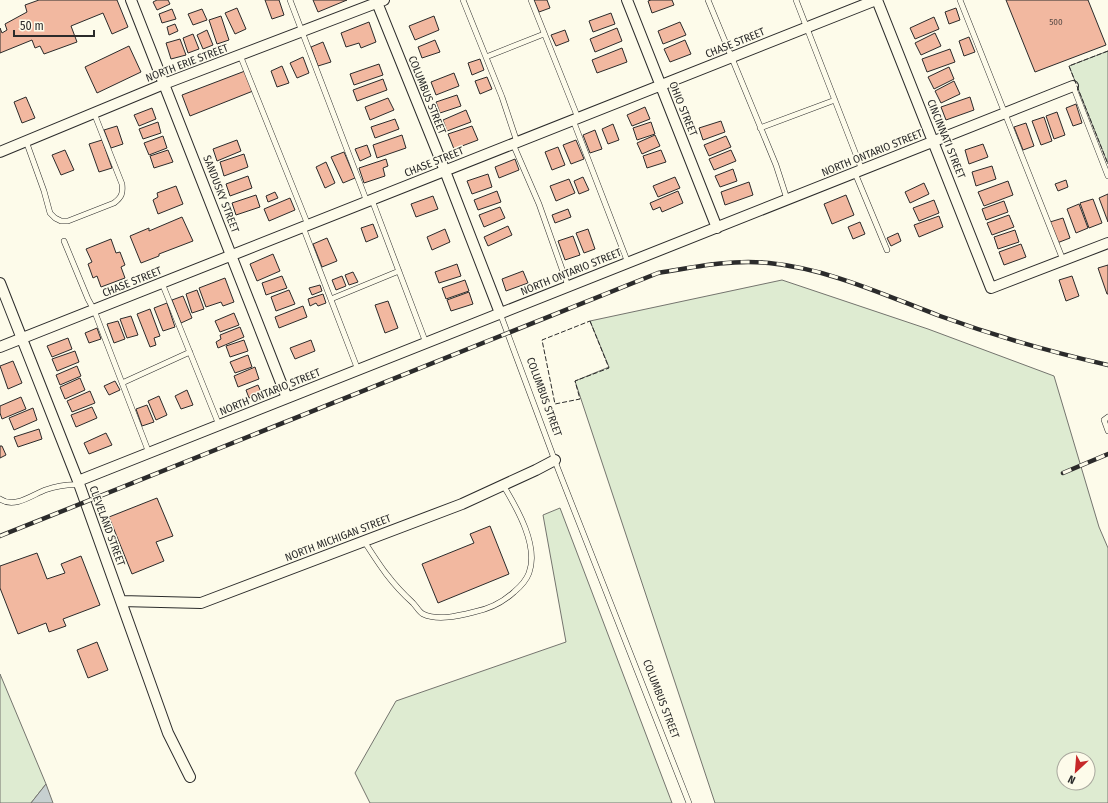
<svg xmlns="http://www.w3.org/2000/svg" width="1108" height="803" font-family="'Fira Sans Condensed',sans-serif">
	<rect width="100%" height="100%" fill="#fdfbea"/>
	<path fill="#deebd1" stroke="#74746e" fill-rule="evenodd" d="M1108,51V164L1069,66Z
		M782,280L928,329L1054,376L1099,527L1108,548V803H715L575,381L609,367L590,321ZM1064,759H1088V783H1064Z
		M560,508L672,803H370L355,773L396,701L566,642L543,515Z
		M0,674L46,784L31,803H0Z"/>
	<path fill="#c7d0d0" stroke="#74746e" d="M46,784L53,803H31Z"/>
	<path fill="#f2b8a0" stroke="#2b2b2b" d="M39,0H117L128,27L112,34L103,13L71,26L77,42L44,54L40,46L35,48L32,40L0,53V28L2,33L7,30L5,24L27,12L25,5Z
		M157,0H168L170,4L157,10L153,2Z
		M265,0H279L284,15L272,19Z
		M313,0H347L318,12Z
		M534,0H547L550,8L539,12Z
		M651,0H672L674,5L652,13L648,1Z
		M1006,0H1088L1106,45L1035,72Z
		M237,8L246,29L235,34L225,13Z
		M956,8L960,20L949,24L945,12Z
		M172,9L176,19L162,23L159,14Z
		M202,9L207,20L193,25L188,14Z
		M611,13L615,24L593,32L589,21Z
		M221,16L229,40L217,44L209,20Z
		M434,16L439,30L415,40L409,26Z
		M934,17L939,29L915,39L910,28Z
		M369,22L376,42L361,48L359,43L346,47L341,33Z
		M680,22L686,35L663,44L658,31Z
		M175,24L178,31L169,35L167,27Z
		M617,28L622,41L595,52L590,39Z
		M207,30L213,45L203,49L197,35Z
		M565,30L569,41L556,46L551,35Z
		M935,33L941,46L921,55L915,43Z
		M193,34L199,49L188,53L183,38Z
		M969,37L975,52L964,56L959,41Z
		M180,39L186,55L171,59L166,43Z
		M435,40L440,52L422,58L418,47Z
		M685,40L691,54L670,62L664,49Z
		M323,42L331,62L318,66L311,47Z
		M129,46L141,72L97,93L85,67Z
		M622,48L627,62L597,73L592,60Z
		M950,49L955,62L927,72L922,59Z
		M303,57L309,73L297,78L290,63Z
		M480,59L484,70L472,75L468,63Z
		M379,64L383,75L354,85L350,74Z
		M282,66L289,83L277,87L271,71Z
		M949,67L954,79L934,89L928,77Z
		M245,71L253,91L190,116L182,95Z
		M454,73L459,86L436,95L431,82Z
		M487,77L492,89L480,94L475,81Z
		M383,79L387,90L357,101L353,90Z
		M954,81L960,94L941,103L935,91Z
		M457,95L461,106L440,113L436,102Z
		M26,97L35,118L22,123L14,102Z
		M970,97L974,110L946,120L941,107Z
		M388,98L394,110L370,120L365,107Z
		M1076,104L1082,123L1073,126L1066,108Z
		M645,107L650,119L632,126L627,115Z
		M152,108L156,119L139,126L134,115Z
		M466,110L471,122L447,131L443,120Z
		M1057,112L1065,135L1054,139L1046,116Z
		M1044,117L1052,141L1041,145L1032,121Z
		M395,119L399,129L375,138L371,127Z
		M721,121L725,132L703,140L699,128Z
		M158,122L161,133L143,139L139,129Z
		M651,122L655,134L637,140L633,128Z
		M1026,123L1034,146L1023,150L1014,127Z
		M613,124L619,140L608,144L602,129Z
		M117,126L123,144L111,148L104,130Z
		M472,126L478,140L454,149L448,134Z
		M595,130L602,149L590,153L583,135Z
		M402,135L406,148L377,158L373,145Z
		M655,135L660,146L642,154L637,143Z
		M163,136L167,148L149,155L144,143Z
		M726,136L731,147L709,156L704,145Z
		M102,140L112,168L99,172L89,144Z
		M237,140L241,151L217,161L213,149Z
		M576,140L584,159L571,164L563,145Z
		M983,144L988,157L969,164L965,150Z
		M367,145L371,156L360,161L355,149Z
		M558,147L565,165L552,170L545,152Z
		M65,150L74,170L61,175L52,155Z
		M168,150L173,162L154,168L150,156Z
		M661,150L666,162L647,168L643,156Z
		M731,150L736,161L714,170L709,159Z
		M344,152L355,178L343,183L331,157Z
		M244,154L248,167L224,176L220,162Z
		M386,159L388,166L383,168L385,176L364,183L359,168Z
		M515,159L519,170L499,178L495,167Z
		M326,162L335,183L325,188L316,167Z
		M992,166L996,179L976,186L972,172Z
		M733,169L737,181L720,187L715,176Z
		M488,174L492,187L472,194L467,181Z
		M248,176L252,188L230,196L226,184Z
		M583,177L589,190L579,194L574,181Z
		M675,177L680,188L658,197L653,186Z
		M569,179L575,193L556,201L550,186Z
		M1066,180L1068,187L1058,191L1055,184Z
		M1008,181L1013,195L984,206L978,192Z
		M749,182L753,195L725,205L721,192Z
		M924,183L929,194L910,203L905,192Z
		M176,186L183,204L158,214L153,200L158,197L157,193Z
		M497,191L501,202L478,210L474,200Z
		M678,191L683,203L662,212L660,207L653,210L650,203Z
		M275,192L278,198L268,202L266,196Z
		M1108,194V222L1099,198Z
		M256,195L260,207L236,215L232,203Z
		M846,195L854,215L832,224L824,204Z
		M433,196L438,209L416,217L411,204Z
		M290,198L295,210L269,221L264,209Z
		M1093,199L1102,223L1089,228L1080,203Z
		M934,200L939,213L919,221L913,208Z
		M1004,201L1008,212L986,220L982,209Z
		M1079,204L1088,228L1076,233L1067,209Z
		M500,207L505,218L484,227L479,215Z
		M568,209L571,217L555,223L552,215Z
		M1009,215L1014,227L992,235L987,223Z
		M939,216L943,227L919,237L914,225Z
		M182,217L193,241L159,254V256L141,263L130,236L149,228V231Z
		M1063,218L1070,238L1057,243L1050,222Z
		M860,222L865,234L853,239L848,227Z
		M373,224L378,237L366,242L361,228Z
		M508,226L512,235L488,246L484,237Z
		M445,229L450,242L432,250L427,237Z
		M588,229L595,249L584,253L576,233Z
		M1015,230L1019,242L998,249L994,237Z
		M898,233L901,241L891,246L887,238Z
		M573,236L580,255L565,260L558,241Z
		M327,238L337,261L322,267L313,244Z
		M111,239L116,253L120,252L125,265L121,267L125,278L101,287L97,276L93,278L88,264L92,262L86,249Z
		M1021,244L1026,257L1004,265L999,252Z
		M273,254L280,271L257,281L250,264Z
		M457,264L461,276L439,283L435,272Z
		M1108,265V294H1107L1098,268Z
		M523,271L528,283L506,291L502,279Z
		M353,272L358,282L349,285L345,275Z
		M282,276L287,288L266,295L262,283Z
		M342,276L346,286L336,290L332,280Z
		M1072,276L1079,296L1066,301L1059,280Z
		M225,278L234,302L223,306L221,302L206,307L199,288Z
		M465,280L469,291L446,299L442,288Z
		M320,285L322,291L312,295L309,288Z
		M197,290L204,309L192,313L186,294Z
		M289,290L295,304L276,311L271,297Z
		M469,292L473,304L451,311L447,300Z
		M323,294L326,303L318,306L316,303L310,306L308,299Z
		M183,296L192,318L181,323L172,300Z
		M388,301L398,328L385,333L375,305Z
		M167,303L175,327L163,331L154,308Z
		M303,306L307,317L279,328L275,317Z
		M150,309L160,336L154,338L156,345L150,347L137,314Z
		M234,313L239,325L220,332L215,321Z
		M131,316L138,335L127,338L120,319Z
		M118,321L125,339L114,343L107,324Z
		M240,327L244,337L218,348L216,342L221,339L220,335Z
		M97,328L101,339L89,343L85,333Z
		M68,338L72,349L52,357L47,346Z
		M244,340L248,351L230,357L226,346Z
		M311,340L315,351L295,359L290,348Z
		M75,351L79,362L57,371L52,359Z
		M248,355L252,367L235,373L230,362Z
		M13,361L22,383L8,389L0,366Z
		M77,366L81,376L60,385L56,375Z
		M255,367L259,379L238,387L234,376Z
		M80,378L85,390L65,399L60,387Z
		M115,381L120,390L109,395L104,386Z
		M258,385L261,392L249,398L246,390Z
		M187,390L193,405L181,409L175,396Z
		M90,391L95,403L72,412L67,401Z
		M159,396L167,415L156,420L148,401Z
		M21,397L26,409L2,419L0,413V406Z
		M147,405L154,422L142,426L136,409Z
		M92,407L97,418L76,427L71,415Z
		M33,408L37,420L14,430L9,418Z
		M39,429L42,439L18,447L14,437Z
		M106,433L112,445L89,454L84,443Z
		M0,446H2L6,455L0,458Z
		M157,498L173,536L156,542L164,561L132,574L109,517Z
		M490,526L509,574L438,603L422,564L474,543L470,534Z
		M37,553L47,579L65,573L61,564L81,556L100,605L63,619L66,626L49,632L46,623L18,634L0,588V566Z
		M97,642L108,670L88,678L77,650Z"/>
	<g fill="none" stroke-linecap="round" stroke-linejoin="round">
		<defs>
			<path id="lane" d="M290,0L367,202
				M463,0L502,97L517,142
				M531,0L578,118
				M708,0L776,165L787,199
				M796,0L862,170
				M960,0L1063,260
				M240,55L308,225
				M486,57L544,34
				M1073,86L1108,176
				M573,120L628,263
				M760,128L835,100
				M26,141L44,191L50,213L55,218L61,221H68L114,203C122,197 123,193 122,184L94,113
				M513,144L539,204L568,286
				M855,173L887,250
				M372,200L426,343
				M303,227L358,370
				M64,241L88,299L94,310L149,453
				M162,283L219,425
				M331,299L399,271
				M500,313L558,469L689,803
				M122,383L190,352
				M1108,417L1104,420L1108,431
				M0,499C14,509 32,495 45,490C57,486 68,484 80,485
				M364,541C380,566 391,583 413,603C416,606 419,612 423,614C438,621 458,616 474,612C489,609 502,603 514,592C520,587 526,581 529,573C539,546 517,508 503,485"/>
			<path id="street" d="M131,0L287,398
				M376,0L445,171L500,313
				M627,0L717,228
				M877,0L991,288L1108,243
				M0,152L164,84L384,0
				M0,283L78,481L168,733L190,777
				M0,347L876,0
				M78,481L1073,86
				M121,601L201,603L462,504L536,470L555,460"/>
		</defs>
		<use href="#lane" stroke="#2b2b2b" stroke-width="6"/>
		<use href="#street" stroke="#2b2b2b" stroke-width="12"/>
		<use href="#lane" stroke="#fdfbea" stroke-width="5"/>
		<use href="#street" stroke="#fdfbea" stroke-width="10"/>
		<defs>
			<path id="rail" d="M1063,473L1108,454
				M0,536L658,273C694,267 732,259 769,263C829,269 884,295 940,316C995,336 1051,352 1108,365"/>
		</defs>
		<use href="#rail" stroke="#2b2b2b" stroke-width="4.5"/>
		<use href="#rail" stroke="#fdfbea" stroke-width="3" stroke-dasharray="9" stroke-linecap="butt"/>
		<path stroke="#2b2b2b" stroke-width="1" stroke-dasharray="5 2" stroke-linecap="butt" d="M1108,51L1069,66L1108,164
			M590,321L609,368L575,381L580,399L555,404L542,340Z"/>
	</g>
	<g text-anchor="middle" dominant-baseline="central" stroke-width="3" stroke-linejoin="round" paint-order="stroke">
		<g font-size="9" fill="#5d4e48">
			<text x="1056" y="22">500</text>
		</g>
		<g font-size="11" fill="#2b2b2b" stroke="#fdfbea">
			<text transform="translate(735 43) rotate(-22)">CHASE STREET</text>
			<text transform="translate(187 63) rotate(-21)">NORTH ERIE STREET</text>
			<text transform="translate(427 95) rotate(68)">COLUMBUS STREET</text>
			<text transform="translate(683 109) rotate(68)">OHIO STREET</text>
			<text transform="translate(946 139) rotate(68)">CINCINNATI STREET</text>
			<text transform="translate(872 153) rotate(-22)">NORTH ONTARIO STREET</text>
			<text transform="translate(434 162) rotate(-22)">CHASE STREET</text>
			<text transform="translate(221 194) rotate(69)">SANDUSKY STREET</text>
			<text transform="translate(571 272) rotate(-22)">NORTH ONTARIO STREET</text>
			<text transform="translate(132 282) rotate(-22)">CHASE STREET</text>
			<text transform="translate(270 392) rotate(-22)">NORTH ONTARIO STREET</text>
			<text transform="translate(544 397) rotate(70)">COLUMBUS STREET</text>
			<text transform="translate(107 526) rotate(70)">CLEVELAND STREET</text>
			<text transform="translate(338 538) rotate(-21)">NORTH MICHIGAN STREET</text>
			<text transform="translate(661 699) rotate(69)">COLUMBUS STREET</text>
		</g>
	</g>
	<g transform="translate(1076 771) rotate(206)"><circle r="19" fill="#fdfbea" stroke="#a9a89e"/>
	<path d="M0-3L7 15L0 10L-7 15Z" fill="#c62828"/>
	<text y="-6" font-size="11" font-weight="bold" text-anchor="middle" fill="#2b2b2b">N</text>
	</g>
	<path d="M14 30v6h80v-6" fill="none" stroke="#2b2b2b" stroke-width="2"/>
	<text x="20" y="30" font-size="12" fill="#2b2b2b" stroke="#fdfbea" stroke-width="3" paint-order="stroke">50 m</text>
</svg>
